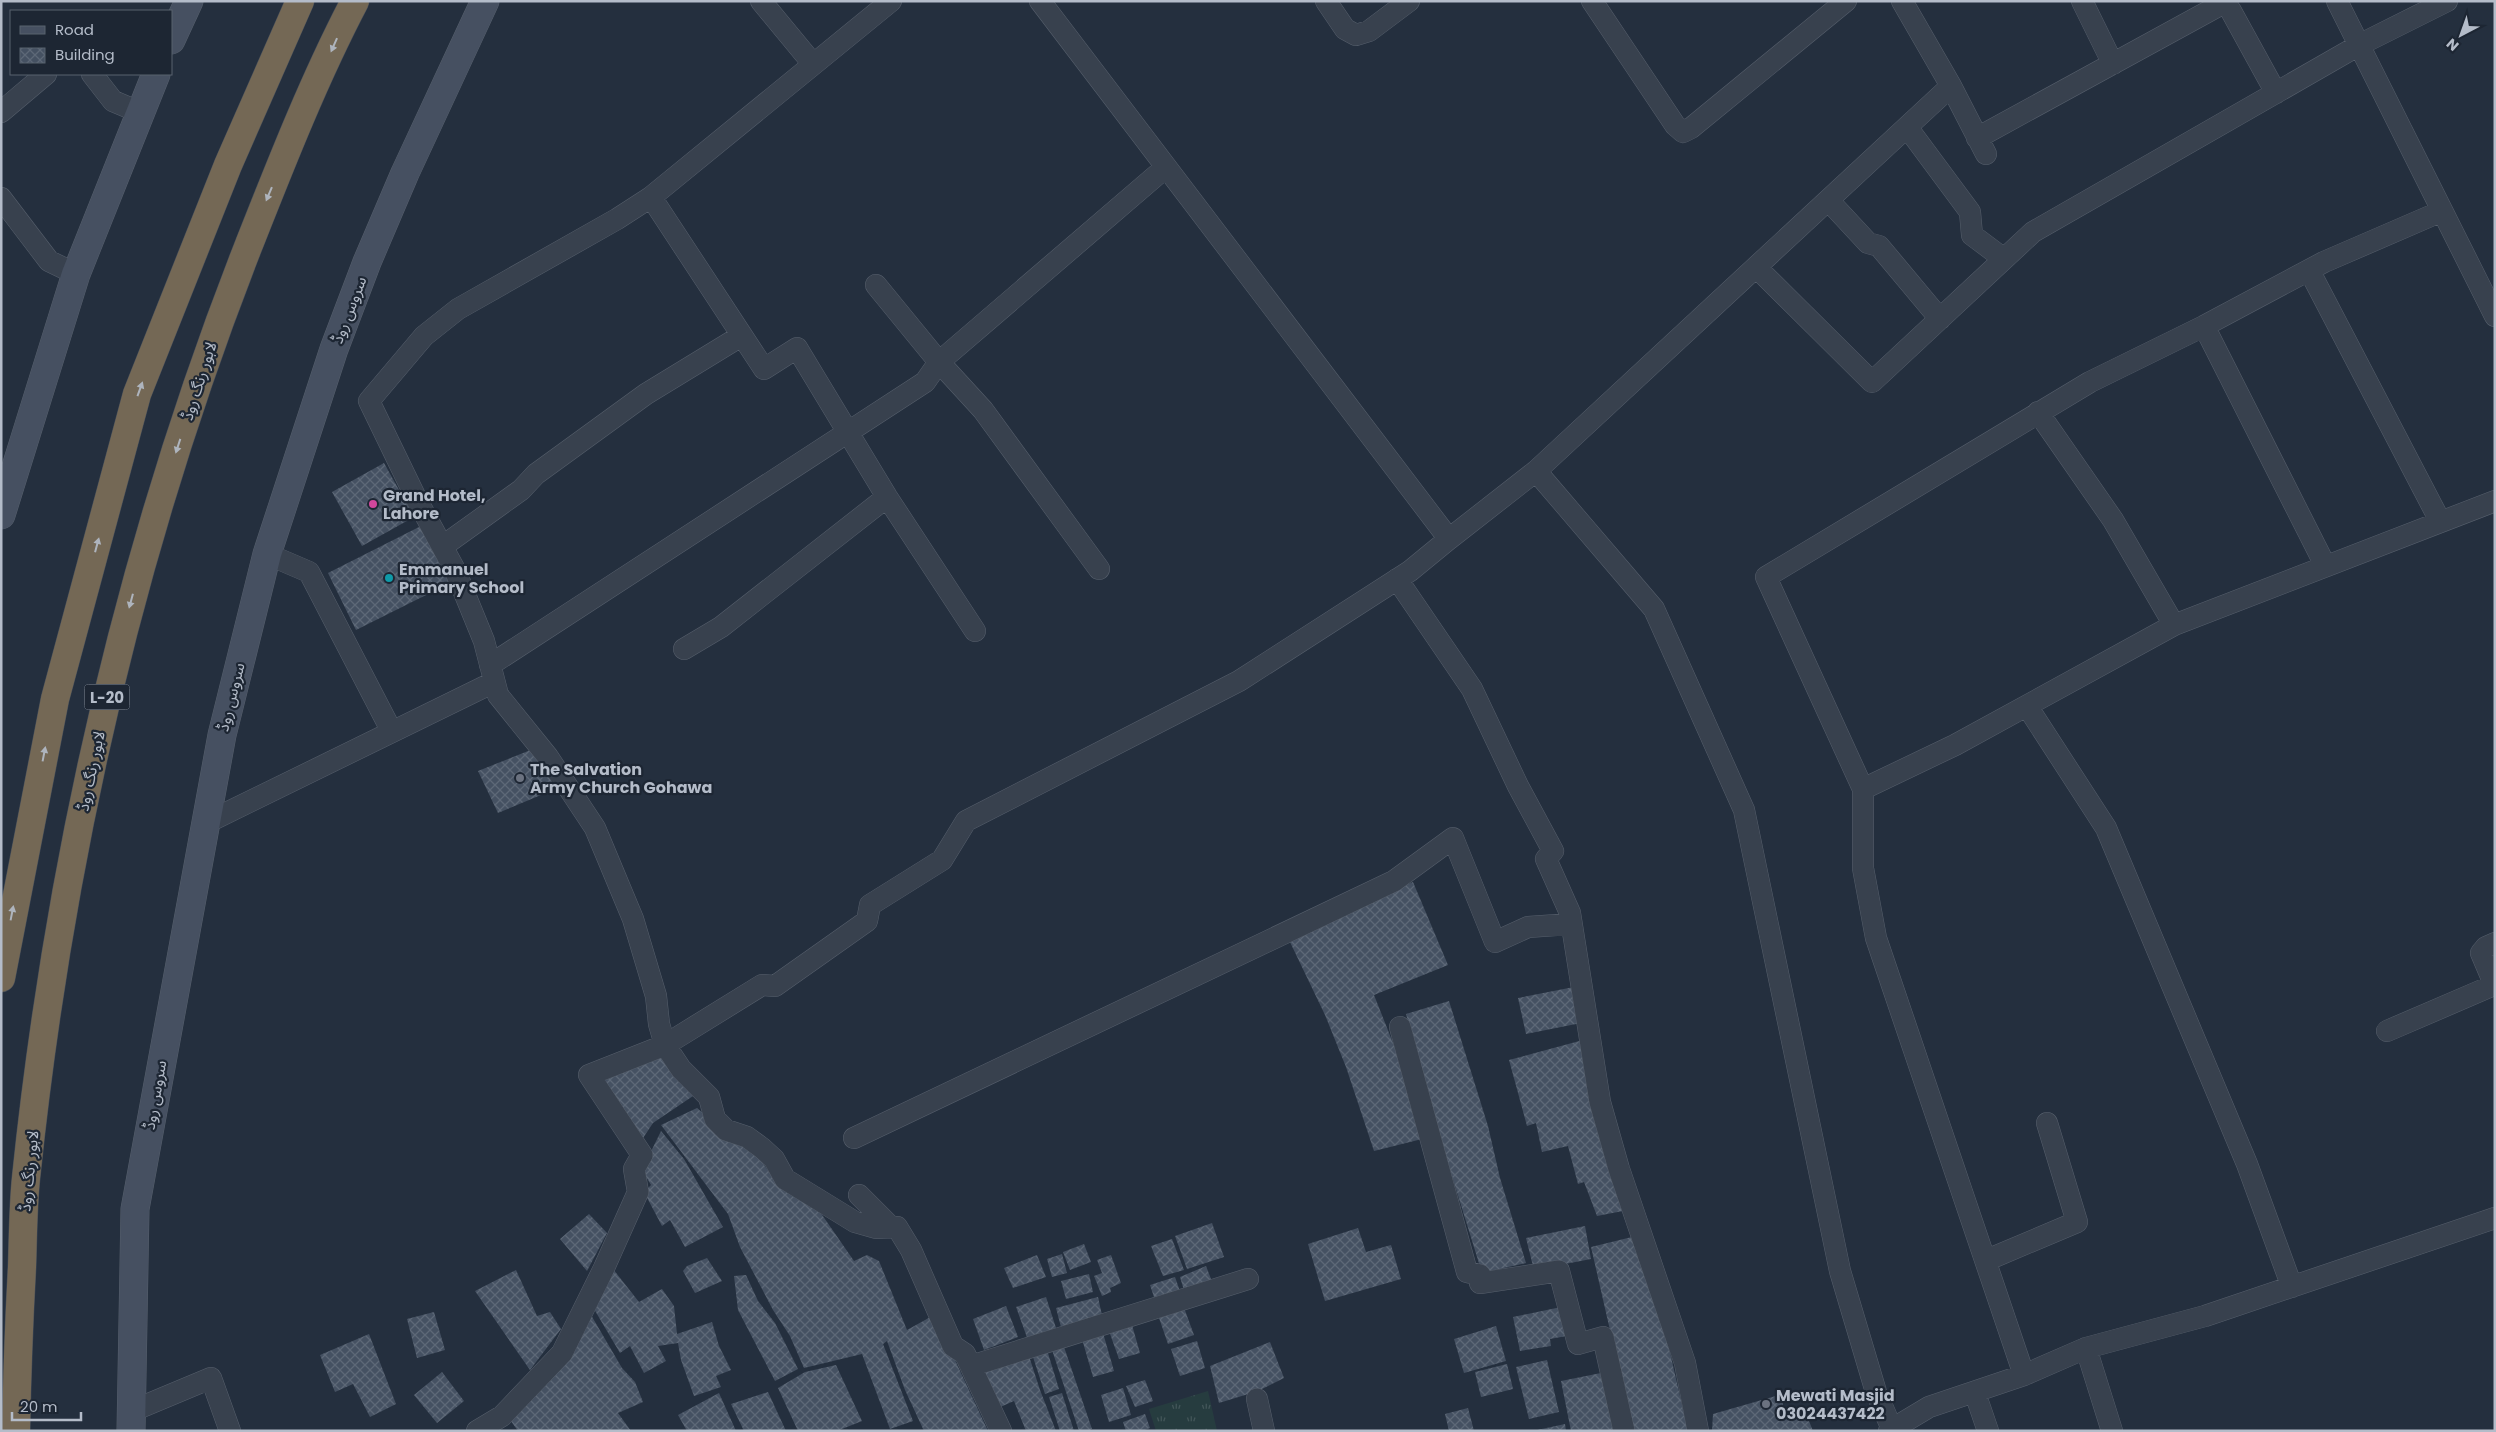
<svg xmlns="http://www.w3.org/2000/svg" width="2496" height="1432" font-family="Poppins,'Noto Sans Arabic',sans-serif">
	<defs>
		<pattern id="park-tufts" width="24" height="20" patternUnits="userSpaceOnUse" patternTransform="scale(1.25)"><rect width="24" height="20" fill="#263c3f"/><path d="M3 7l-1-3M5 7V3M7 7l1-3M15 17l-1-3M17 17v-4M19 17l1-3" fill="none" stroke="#435659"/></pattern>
		<pattern id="building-cross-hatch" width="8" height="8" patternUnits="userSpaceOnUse" patternTransform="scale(1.25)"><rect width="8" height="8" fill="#455162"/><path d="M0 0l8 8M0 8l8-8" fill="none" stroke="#5d6877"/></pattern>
	</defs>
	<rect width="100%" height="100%" fill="#242f3e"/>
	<path fill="url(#park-tufts)" d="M1208,1391L1217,1431H1156L1149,1409Z"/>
	<path fill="url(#building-cross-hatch)" d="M384,463L414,517L362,546L332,492Z
		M421,526L450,583L356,630L328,573Z
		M538,747L565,785L498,813L478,771Z
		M1413,882L1448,965L1374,995L1395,1048L1422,1139L1374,1151L1346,1067L1325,1015L1289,940L1363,903Z
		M1574,987L1581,1023L1526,1034L1518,998Z
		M1449,1001L1488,1126L1500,1178L1526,1263L1482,1273L1447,1160L1406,1014Z
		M1583,1040L1628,1210L1597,1216L1584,1182L1578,1184L1568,1146L1542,1152L1536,1123L1527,1126L1509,1060Z
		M661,1055L693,1096L653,1123L641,1141L601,1079Z
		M697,1108L734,1141L757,1155L772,1176L818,1209L854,1261L867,1255L879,1261L907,1330L934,1315L988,1431H924L905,1390L887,1341L883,1344L913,1421L890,1429L862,1354L804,1368L790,1336L773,1310L740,1247L728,1214L661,1125Z
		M661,1131L684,1159L723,1227L685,1247L670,1220L662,1226L644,1192L651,1185L642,1170Z
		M589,1214L607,1233L587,1271L560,1239Z
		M1212,1223L1224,1257L1187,1269L1175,1236Z
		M1585,1226L1591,1259L1534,1270L1526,1238Z
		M1358,1228L1366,1252L1391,1245L1401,1279L1325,1301L1308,1244Z
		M1636,1236L1666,1335L1688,1431H1633L1591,1247Z
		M1172,1239L1184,1270L1163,1276L1151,1246Z
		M1084,1244L1091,1262L1070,1270L1063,1252Z
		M1062,1254L1067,1273L1052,1277L1047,1259Z
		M1037,1255L1046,1277L1013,1288L1004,1268Z
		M1111,1255L1121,1283L1110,1288L1111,1292L1102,1296L1094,1276L1102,1273L1097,1260Z
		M707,1258L722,1281L695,1293L683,1271L687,1266Z
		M1206,1266L1213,1284L1185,1294L1180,1277Z
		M613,1269L639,1302L662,1289L674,1306L677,1334L712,1322L719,1346L731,1370L716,1376L721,1387L694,1396L681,1360L678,1343L658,1346L666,1361L644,1373L630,1346L620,1353L594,1309Z
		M516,1270L537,1316L550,1312L561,1329L530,1370L475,1291Z
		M1089,1274L1093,1292L1066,1299L1061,1281Z
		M746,1275L758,1301L775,1323L798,1369L775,1381L738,1310L734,1276Z
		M1175,1277L1181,1294L1156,1303L1150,1285Z
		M1046,1297L1057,1331L1029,1343L1016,1307Z
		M1098,1297L1103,1320L1062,1331L1056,1308Z
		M1183,1305L1194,1335L1168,1344L1158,1315Z
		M1006,1306L1018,1337L984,1350L973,1319Z
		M1566,1306L1572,1335L1550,1339L1551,1346L1520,1351L1513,1317Z
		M434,1312L445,1350L417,1358L407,1319Z
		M591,1315L622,1368L635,1382L643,1402L618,1413L631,1431H518L508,1417Z
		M1132,1325L1140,1353L1119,1359L1109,1331Z
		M1496,1326L1506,1361L1464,1373L1454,1339Z
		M1103,1333L1114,1371L1093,1377L1082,1339Z
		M369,1334L396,1404L370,1417L353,1384L335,1392L320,1355Z
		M1197,1341L1205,1368L1180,1376L1171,1349Z
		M1270,1342L1284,1378L1258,1391L1219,1403L1210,1366Z
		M1063,1344L1092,1429L1087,1431H1079L1051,1347Z
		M1047,1350L1059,1389L1045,1394L1032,1354Z
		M1028,1353L1040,1390L1056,1431H1026L1014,1401L998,1408L982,1368Z
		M1547,1360L1559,1412L1529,1419L1516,1367Z
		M1507,1364L1513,1389L1481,1397L1475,1372Z
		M836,1365L862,1421L837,1431H798L778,1388L805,1372Z
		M442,1372L464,1401L437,1423L414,1395Z
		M1606,1372L1619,1431H1571L1561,1381Z
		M1145,1380L1153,1401L1135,1407L1126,1386Z
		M1123,1388L1131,1415L1109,1422L1101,1395Z
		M768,1392L786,1431H744L731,1404Z
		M719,1393L736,1431H687L678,1415Z
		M1062,1393L1074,1431H1060L1049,1397Z
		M1783,1394V1418L1807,1416L1813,1431H1712L1713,1414Z
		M1468,1408L1474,1431H1449L1445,1414Z
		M1145,1414L1150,1428L1142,1431H1126L1123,1422Z
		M1565,1424L1566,1431H1537V1430Z"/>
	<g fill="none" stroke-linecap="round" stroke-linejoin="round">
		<defs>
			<path id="street" d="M761,1L813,64
				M891,1L651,197L617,219L458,309L424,336L369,401L417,500L455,570L484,641L498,695L548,757L595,828L633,919L656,996L659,1024L665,1045L681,1069L709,1097L715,1119L726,1130L747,1137L762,1148L774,1159L785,1179L855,1222L876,1228L897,1227L911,1250L953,1346L965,1354L1001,1431
				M1326,1L1345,29L1356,35L1369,31L1409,1
				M1592,1L1675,125L1683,132L1691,128L1846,1
				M2082,1L2113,64
				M2337,1L2495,316
				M92,74L113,101L139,112
				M1951,86L1986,154
				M1,112L46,74
				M1907,127L1970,212L1972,235L2004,259
				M1977,138L2220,5H2227L2231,11L2276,93
				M651,197L764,369L797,348L887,497L975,631
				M1,198L49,261L76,274
				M1829,201L1868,243L1879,246L1940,319
				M1756,267L1872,382L2033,232L2361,44L2447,1
				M2309,270L2440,521
				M876,285L939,362L983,410L1099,569
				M2204,326L2325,565
				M2038,412L2113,520L2174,625
				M1536,471L1951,86L1902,1
				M1449,539L1536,471L1654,609L1744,810L1840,1271L1876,1392L1892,1429
				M443,546L521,490L536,474L646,394L741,336
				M267,554L309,572L392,732
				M1397,579L1472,689L1518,786L1553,851L1546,859L1570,913L1600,1102L1619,1169L1685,1363L1698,1431
				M684,649L721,627L887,497
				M490,665L925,382L939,362L1166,167
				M2027,706L2106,828L2247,1164L2292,1287
				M1863,789L1955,745L2174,625L2495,501
				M204,824L494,682
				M2495,943L2486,947L2481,953L2495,986
				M1400,1027L1467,1272L1480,1275V1283L1559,1271L1578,1344L1603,1337L1624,1431
				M2387,1031L2494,985
				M854,1138L1394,881L1453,838L1495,942L1528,927L1571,924
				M859,1195L891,1227
				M1987,1260L2077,1222L2047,1123
				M2086,1348L2112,1431
				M971,1366L1248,1279
				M2024,1375L1876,938L1863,868V789L1766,577L2090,382L2204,326L2324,262L2442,211
				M1975,1393L1988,1431
				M1257,1399L1264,1431
				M132,1411L211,1378L230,1431
				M477,1431L502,1416L562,1353L604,1268L638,1192L634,1169L642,1155L589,1075L665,1045L762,985L775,986L867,921L870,905L942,860L966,821L1239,681L1410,571L1449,539L1040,1
				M1889,1431L1929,1407L2024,1375L2086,1348L2205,1316L2495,1218"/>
			<path id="secondary" d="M171,40L189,1
				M1,515L76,274L156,74
				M131,1431L135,1209L222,735L267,554L334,349L367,262L405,173L485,1"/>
			<path id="highway" d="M1,978L55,699L137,394L228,165L300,1
				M16,1431C17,1376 19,1322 22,1267C23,1238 23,1207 26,1178C59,860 131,545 248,247C280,166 314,79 355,1"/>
		</defs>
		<use href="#street" stroke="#565f6c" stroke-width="22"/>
		<use href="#secondary" stroke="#565f6c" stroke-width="29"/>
		<use href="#highway" stroke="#434c59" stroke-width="29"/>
		<use href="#street" stroke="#38414e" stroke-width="21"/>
		<use href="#secondary" stroke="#465061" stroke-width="28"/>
		<use href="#highway" stroke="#746855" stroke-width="28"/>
	</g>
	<defs><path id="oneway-solid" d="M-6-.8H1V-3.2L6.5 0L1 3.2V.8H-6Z" transform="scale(1.25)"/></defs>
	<g fill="#aeb4bd">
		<use href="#oneway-solid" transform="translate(334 45) rotate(114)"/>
		<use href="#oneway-solid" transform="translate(269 194) rotate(113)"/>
		<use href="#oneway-solid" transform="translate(140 389) rotate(-70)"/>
		<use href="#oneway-solid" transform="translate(178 446) rotate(108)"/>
		<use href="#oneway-solid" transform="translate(97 545) rotate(-75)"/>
		<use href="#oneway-solid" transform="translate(131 601) rotate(105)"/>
		<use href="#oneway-solid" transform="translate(44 754) rotate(-79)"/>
		<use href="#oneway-solid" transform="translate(12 913) rotate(-79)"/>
	</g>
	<circle fill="#d1479c" stroke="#1d2633" stroke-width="2" cx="373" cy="504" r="5"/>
	<circle fill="#0f9aa8" stroke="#1d2633" stroke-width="2" cx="389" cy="578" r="5"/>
	<g fill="#6b7280" stroke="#1d2633" stroke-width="2">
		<circle cx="520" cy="778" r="5"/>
		<circle cx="1766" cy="1404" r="5"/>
	</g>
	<g text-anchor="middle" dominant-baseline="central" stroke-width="4.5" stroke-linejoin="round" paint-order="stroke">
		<rect fill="#1d2633" stroke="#878f9c" stroke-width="1" x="84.5" y="684.5" width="45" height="25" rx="4"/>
		<g font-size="15" font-weight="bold" fill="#b4bcc9">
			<text x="107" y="697">L-20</text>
		</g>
		<g font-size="16" fill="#b4bcc9" stroke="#1d2633">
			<text transform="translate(349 310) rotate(-69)">سروس روڈ</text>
			<text transform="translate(199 381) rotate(-72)">لاہور رنگ روڈ</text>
			<text transform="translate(231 697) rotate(-76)">سروس روڈ</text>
			<text transform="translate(91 771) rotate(-78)">لاہور رنگ روڈ</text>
			<text transform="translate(155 1095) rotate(-80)">سروس روڈ</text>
			<text transform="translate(29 1171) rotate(-84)">لاہور رنگ روڈ</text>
		</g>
		<g font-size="16" font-weight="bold" fill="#b4bcc9" stroke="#1d2633" text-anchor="start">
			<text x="383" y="495">Grand Hotel,<tspan x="383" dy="18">Lahore</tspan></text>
			<text x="399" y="569">Emmanuel<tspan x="399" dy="18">Primary School</tspan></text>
			<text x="530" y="769">The Salvation<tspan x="530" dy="18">Army Church Gohawa</tspan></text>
			<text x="1776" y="1395">Mewati Masjid<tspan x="1776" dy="18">03024437422</tspan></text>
		</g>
	</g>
	<rect width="2496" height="1432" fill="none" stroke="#b4bcc9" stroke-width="5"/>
	<rect x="10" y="10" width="162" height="65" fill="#1d2633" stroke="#59626f"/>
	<rect x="20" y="26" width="25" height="8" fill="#465061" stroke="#59626f"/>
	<text x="55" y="35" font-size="15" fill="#b4bcc9">Road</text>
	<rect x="20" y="48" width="25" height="15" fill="url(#building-cross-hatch)" stroke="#59626f"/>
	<text x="55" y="60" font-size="15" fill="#b4bcc9">Building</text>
	<g transform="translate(2461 35) rotate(221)" stroke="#1d2633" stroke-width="4" paint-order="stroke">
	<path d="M0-4L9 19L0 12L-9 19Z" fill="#b4bcc9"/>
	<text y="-8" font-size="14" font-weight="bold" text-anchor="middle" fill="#b4bcc9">N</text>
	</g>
	<path d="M12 1412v8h69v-8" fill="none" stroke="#b4bcc9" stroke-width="2.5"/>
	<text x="20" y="1412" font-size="15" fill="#b4bcc9" stroke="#1d2633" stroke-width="4" paint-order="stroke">20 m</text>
</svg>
